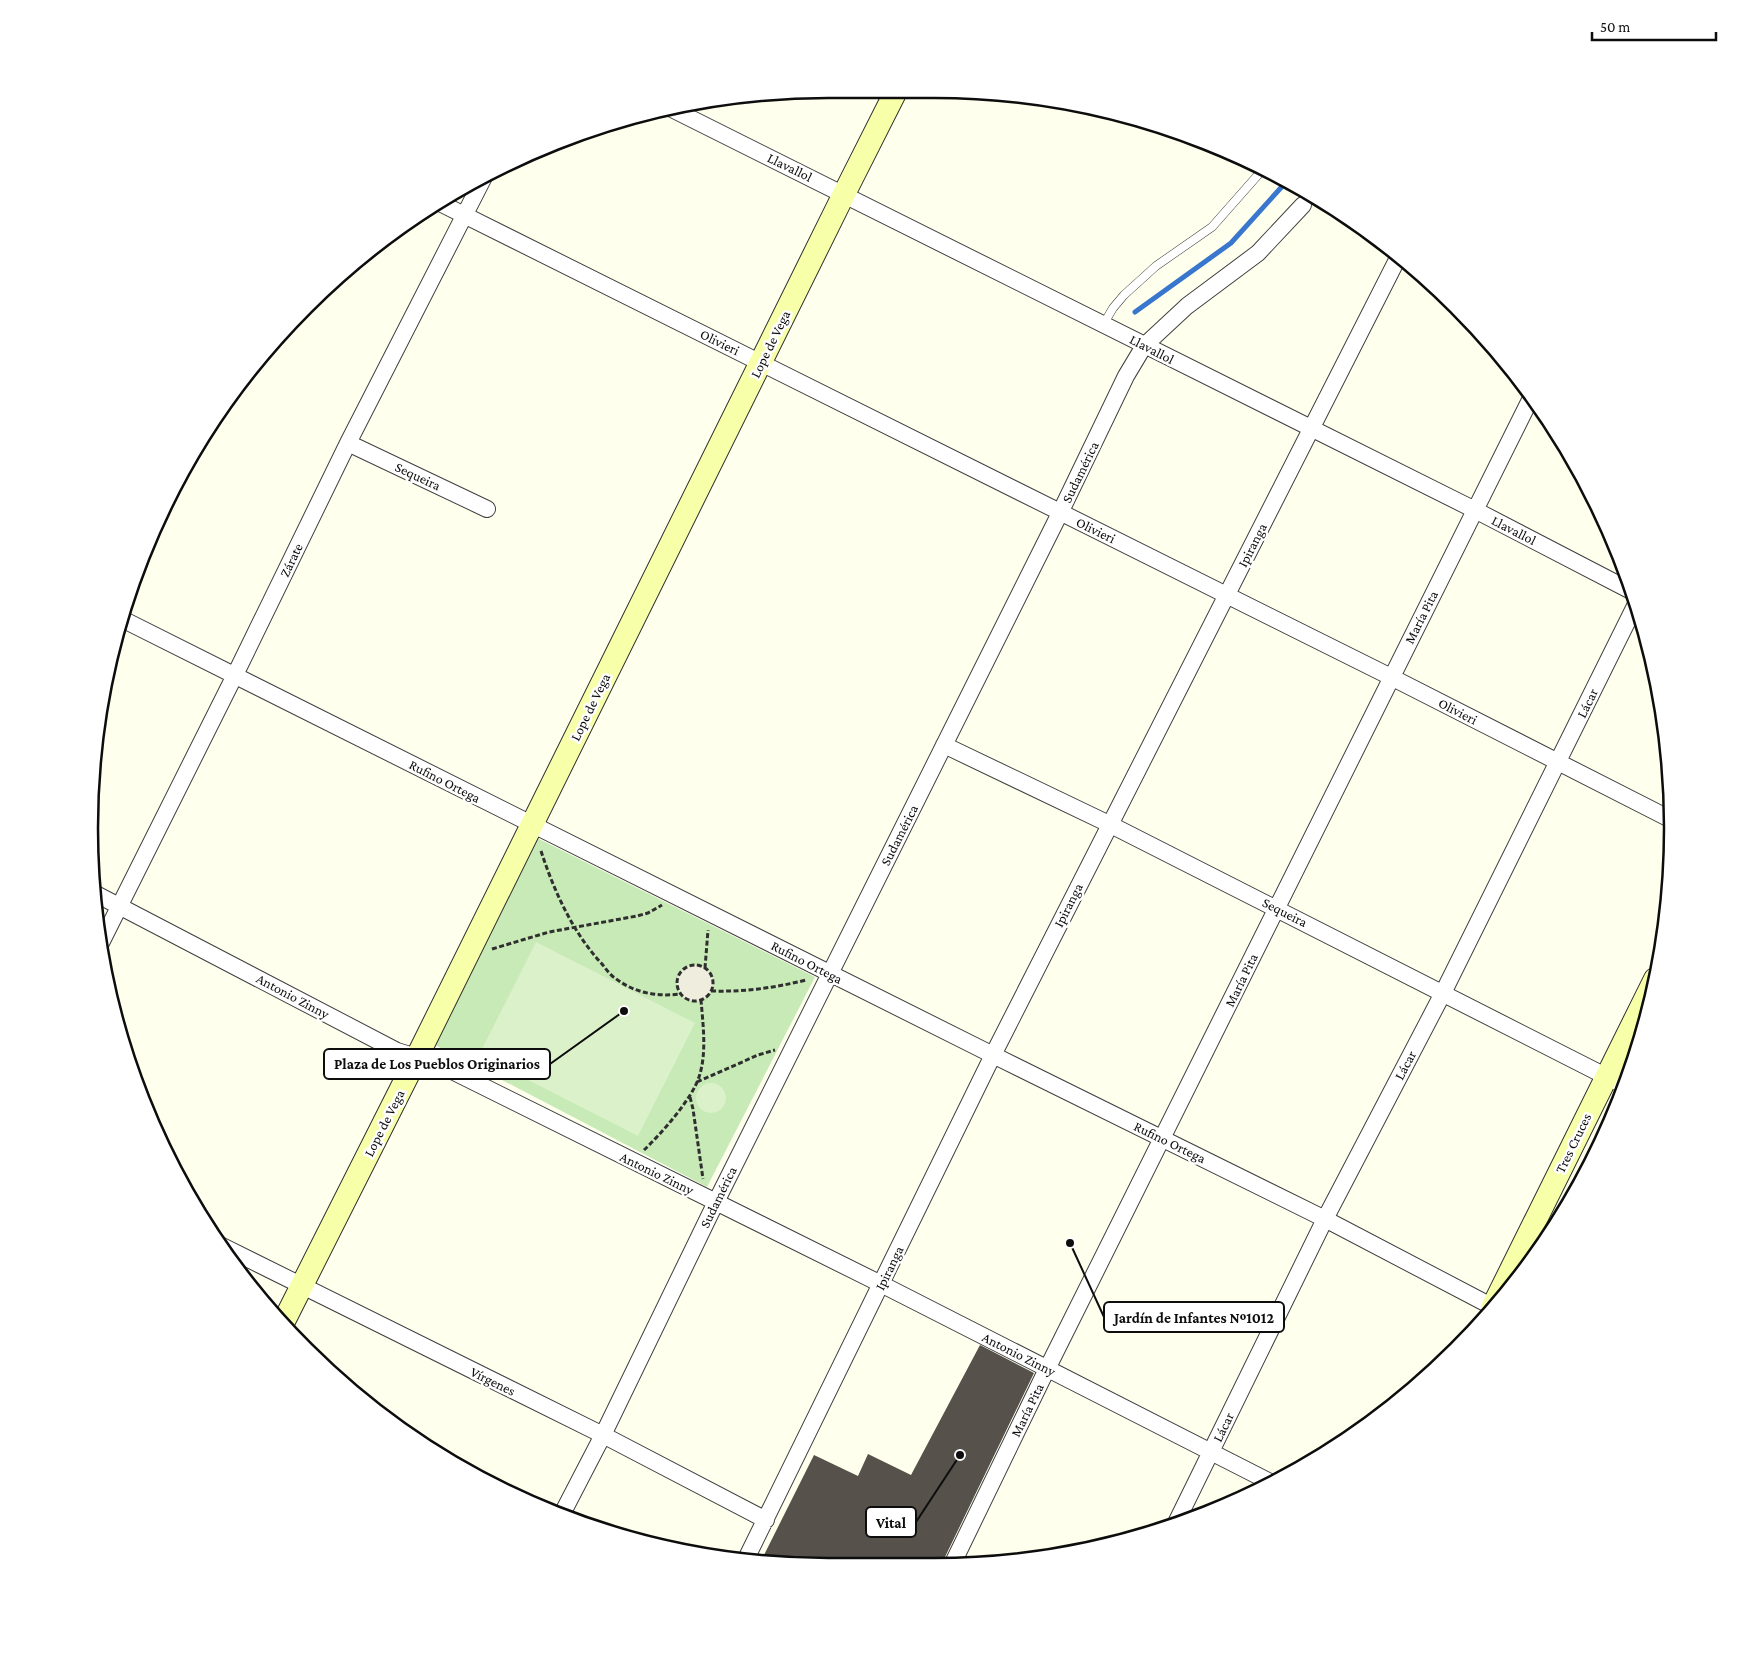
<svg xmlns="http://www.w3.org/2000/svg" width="1762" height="1656" font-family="'Crimson Pro',serif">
	<rect width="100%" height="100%" fill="#ffe"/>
	<path fill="#c8eab7" d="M535,837L815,977L707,1187L435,1045Z"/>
	<path fill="#dbf1c9" d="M536,942L695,1023L638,1136L479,1055Z
		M696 1098a15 15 0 1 1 30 0a15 15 0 1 1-30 0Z"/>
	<path fill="#efeddd" d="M677 983a18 18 0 1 1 36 0a18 18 0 1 1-36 0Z"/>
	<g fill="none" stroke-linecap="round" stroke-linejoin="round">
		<path stroke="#3976ce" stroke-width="5" d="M1135,312L1231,243L1287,181"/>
	</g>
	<path fill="#56514a" d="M980,1345L1034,1373L944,1559L943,1564L828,1567L761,1561L814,1455L858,1476L868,1454L911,1475Z"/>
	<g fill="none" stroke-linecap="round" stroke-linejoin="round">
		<defs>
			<path id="lane" d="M1103,325L1113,308L1124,295L1156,266L1212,227L1265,167"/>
			<path id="street" d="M668,107L1475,510L1635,593
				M440,203L1391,677L1670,819
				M348,443L487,509
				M120,618L993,1055L1325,1219L1493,1307
				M944,745L1109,824L1623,1085
				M94,893L397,1051L436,1063L881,1284L1272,1483
				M100,945L235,675L348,443L485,175
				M218,1244L603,1435L766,1520
				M561,1516L603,1435L716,1202L1060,513L1126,376L1144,346L1187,306L1258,253L1303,205
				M1174,1527L1325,1219L1443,993L1637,602
				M746,1559L993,1055L1399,256
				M953,1563L1047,1369L1531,398"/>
			<path id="secondary" d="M1492,1308L1655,979
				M283,1323L417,1057L844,194L897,89"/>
		</defs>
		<use href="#lane" stroke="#404040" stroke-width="9"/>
		<use href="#street" stroke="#404040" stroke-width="18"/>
		<use href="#secondary" stroke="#2f2f2f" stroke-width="24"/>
		<path stroke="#2f2f2f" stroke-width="3" stroke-dasharray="5 2.5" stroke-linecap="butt" d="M541,851C554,891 573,933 602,964C606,969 610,975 615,978C634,993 657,997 680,994
			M492,949L549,932L637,916L648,913L662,905
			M677 983a18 18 0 1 1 36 0a18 18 0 1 1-36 0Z
			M705,968L708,930
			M711,991C744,992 774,988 806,980
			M697,1082L758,1055L775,1050
			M690,1097L693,1109L703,1179
			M644,1150C661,1134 692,1099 699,1077C707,1053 703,1025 701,1000"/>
		<use href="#lane" stroke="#fff" stroke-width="8"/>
		<use href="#street" stroke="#fff" stroke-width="16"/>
		<use href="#secondary" stroke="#f8ffa9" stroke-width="22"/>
	</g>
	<g text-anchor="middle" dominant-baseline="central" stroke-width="5" stroke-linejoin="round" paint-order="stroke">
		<g font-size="14" fill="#0d0d0d" stroke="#fff">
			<text transform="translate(790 167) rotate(26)">Llavallol</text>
			<text transform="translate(720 342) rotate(26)">Olivieri</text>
			<text transform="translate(770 344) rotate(-64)">Lope de Vega</text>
			<text transform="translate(1152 349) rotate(27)">Llavallol</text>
			<text transform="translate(1080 472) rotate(-64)">Sudamérica</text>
			<text transform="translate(418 476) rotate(25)">Sequeira</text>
			<text transform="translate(1096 530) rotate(26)">Olivieri</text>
			<text transform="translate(1514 530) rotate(27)">Llavallol</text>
			<text transform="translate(1252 545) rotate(-63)">Ipiranga</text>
			<text transform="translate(291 560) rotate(-64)">Zárate</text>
			<text transform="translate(1421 617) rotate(-63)">María Pita</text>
			<text transform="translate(1587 703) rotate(-64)">Lácar</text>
			<text transform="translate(590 707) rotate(-64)">Lope de Vega</text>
			<text transform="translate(1458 711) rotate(27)">Olivieri</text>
			<text transform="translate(445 781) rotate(27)">Rufino Ortega</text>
			<text transform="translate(899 835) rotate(-63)">Sudamérica</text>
			<text transform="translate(1068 905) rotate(-63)">Ipiranga</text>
			<text transform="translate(1285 912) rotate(27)">Sequeira</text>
			<text transform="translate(807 962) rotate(27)">Rufino Ortega</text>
			<text transform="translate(1241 980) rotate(-64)">María Pita</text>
			<text transform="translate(293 996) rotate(28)">Antonio Zinny</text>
			<text transform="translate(1405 1065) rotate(-62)">Lácar</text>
			<text transform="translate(384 1123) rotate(-63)">Lope de Vega</text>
			<text transform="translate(1170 1142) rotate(26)">Rufino Ortega</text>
			<text transform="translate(1573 1143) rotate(-64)">Tres Cruces</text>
			<text transform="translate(657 1173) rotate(26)">Antonio Zinny</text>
			<text transform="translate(718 1197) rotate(-64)">Sudamérica</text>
			<text transform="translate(889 1268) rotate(-64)">Ipiranga</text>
			<text transform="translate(1019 1354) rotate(27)">Antonio Zinny</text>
			<text transform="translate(493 1381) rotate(26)">Vírgenes</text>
			<text transform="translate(1027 1410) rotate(-64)">María Pita</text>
			<text transform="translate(1223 1427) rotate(-64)">Lácar</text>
		</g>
	</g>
	<path d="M0 0H1762V1656H0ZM828 98H934A730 730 0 0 1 1664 828V828A730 730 0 0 1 934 1558H828A730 730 0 0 1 98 828V828A730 730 0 0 1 828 98Z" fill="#fff" fill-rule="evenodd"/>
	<path fill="none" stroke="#0d0d0d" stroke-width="2.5" d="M828 98H934A730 730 0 0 1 1664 828V828A730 730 0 0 1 934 1558H828A730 730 0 0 1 98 828V828A730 730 0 0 1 828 98Z"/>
	<path fill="none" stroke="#0d0d0d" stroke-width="2" d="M624 1011L550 1064M1070 1243L1104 1317M960 1455L916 1522"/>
	<g fill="#0d0d0d" stroke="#fff" stroke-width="2">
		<circle cx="624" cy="1011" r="5"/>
		<circle cx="1070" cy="1243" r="5"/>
		<circle cx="960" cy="1455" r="5"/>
	</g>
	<g fill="#fff" stroke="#0d0d0d" stroke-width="2">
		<rect x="324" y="1049" width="226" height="30" rx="5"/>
		<rect x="1104" y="1302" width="180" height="30" rx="5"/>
		<rect x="866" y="1507" width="50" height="30" rx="5"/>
	</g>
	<g font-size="15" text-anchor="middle" font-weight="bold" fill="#0d0d0d">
		<text x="437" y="1069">Plaza de Los Pueblos Originarios</text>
		<text x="1194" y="1323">Jardín de Infantes Nº1012</text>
		<text x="891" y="1528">Vital</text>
	</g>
	<path d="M1592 32v8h124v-8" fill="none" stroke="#0d0d0d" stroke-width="2.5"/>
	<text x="1600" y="32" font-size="15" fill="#0d0d0d" stroke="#ffffff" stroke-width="4" paint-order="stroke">50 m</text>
</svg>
